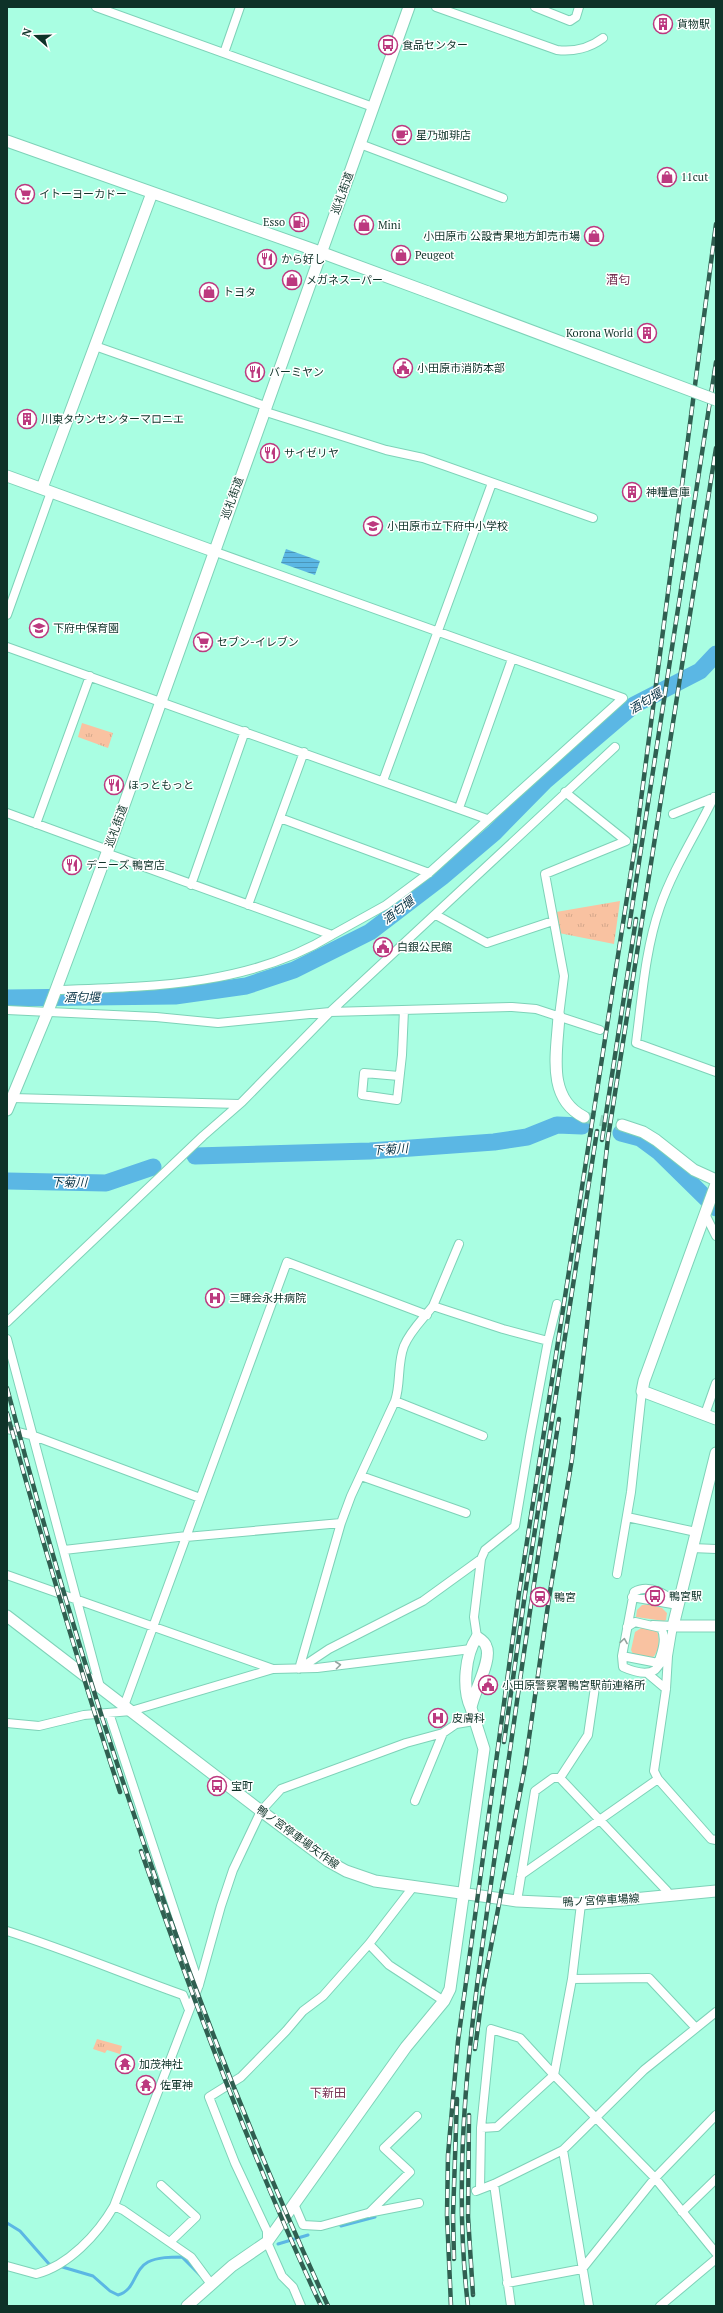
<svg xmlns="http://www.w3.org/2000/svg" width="723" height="2313" font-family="'PT Serif','Noto Sans JP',serif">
	<defs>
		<pattern id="park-tufts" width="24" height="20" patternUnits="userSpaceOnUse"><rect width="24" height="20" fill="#f9c2a1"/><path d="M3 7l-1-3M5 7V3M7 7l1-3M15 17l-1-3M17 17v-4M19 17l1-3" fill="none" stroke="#d4a78b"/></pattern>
		<pattern id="water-rules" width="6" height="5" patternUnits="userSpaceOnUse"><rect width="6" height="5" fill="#5bb7e4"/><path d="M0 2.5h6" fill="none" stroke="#4a95b9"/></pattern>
	</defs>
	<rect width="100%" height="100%" fill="#a9fee2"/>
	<path fill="#f9c2a1" d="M649,1604L662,1608L667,1613L666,1620L664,1621L636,1617L637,1610L642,1605Z
		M643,1627L656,1630C661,1637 659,1653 652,1658L633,1654L631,1650L635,1632Z"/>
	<path fill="url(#park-tufts)" d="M82,723L113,733L108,748L78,737Z
		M620,901L614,944L559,933L556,912Z
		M97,2039L122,2046L120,2054L107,2050L105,2053L93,2049Z"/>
	<path fill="url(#water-rules)" d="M286,549L320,561L315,575L281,563Z"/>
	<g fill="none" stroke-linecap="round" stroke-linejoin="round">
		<path stroke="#5bb7e4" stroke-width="3" d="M7,2223L20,2231L49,2264L52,2265
			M341,2226L375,2217
			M278,2244L308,2235
			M59,2266L93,2276L110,2291L118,2295C136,2290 133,2270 148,2262C158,2257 171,2257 182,2257L202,2277"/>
		<path stroke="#5bb7e4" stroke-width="17" d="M7,998L175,996L246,986L294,970L370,932L442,877L494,833L545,781L634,705L700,671L716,654
			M621,1133L640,1138L659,1152L716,1208
			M195,1156L370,1151L494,1142L527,1137L557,1125L582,1126
			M7,1181L106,1183L153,1167"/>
		<path stroke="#8ad5bd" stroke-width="11" stroke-dasharray="11 5.5" stroke-linecap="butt" d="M584,1117L622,1125"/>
		<defs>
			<path id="street" d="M96,7L373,107
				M436,7L557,50C573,52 590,48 603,38
				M535,7L570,21L576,17L579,7
				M224,53L240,7
				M360,144L503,198
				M95,346L265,406
				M263,411L386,450L423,458L593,518
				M7,615L51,492
				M7,647L487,819
				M383,781L492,483
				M714,797C696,834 673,869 660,907C645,950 642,998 636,1043L716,1072
				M459,808L512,659
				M7,813L108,850
				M673,814L715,797
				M280,818L429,873
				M36,824L90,676
				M106,853L332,935L386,905L429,873L623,698L213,551
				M191,885L245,731
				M248,905L304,752
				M436,915L487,943L553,921
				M56,990C149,987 249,986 332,935
				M7,1010L156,1017L218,1023L330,1012L512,1007L536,1009L600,1030
				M559,1016L564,976L545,874L626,841L565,792
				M399,1076L364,1073L362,1095L397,1100L402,1055L404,1010
				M12,1098L239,1104
				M705,1214L716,1236
				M433,1306L459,1244
				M7,1322L203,1136L242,1102L330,1012L615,747
				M7,1339L100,1687
				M548,1341L557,1304
				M395,1401L483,1436
				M705,1414L716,1383
				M7,1429L34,1436L200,1498
				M361,1476L466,1513
				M627,1517L696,1532
				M186,1537L341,1523L351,1496L395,1401C401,1384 397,1364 404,1346C410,1331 423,1319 433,1306L503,1329L548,1341L530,1437L515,1526L485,1550L481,1559L423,1601L329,1649L299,1669
				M692,1548L716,1549
				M64,1550L187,1536
				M617,1574L631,1492L642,1391
				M7,1575L273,1669
				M632,1597L678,1605
				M653,1625L673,1626L668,1656C661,1661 659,1666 655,1670C646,1676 632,1671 623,1667L622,1656L634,1592C650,1583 667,1595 679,1605
				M477,1637L474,1617L481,1559
				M622,1656L658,1663C662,1652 667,1638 661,1628L635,1622L627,1627
				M668,1656L666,1689L654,1771L658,1779L711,1839L716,1840
				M299,1669L341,1523
				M647,1673L666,1689
				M124,1706L287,1262L427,1315
				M109,1713L199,1985
				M7,1723L39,1726L84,1715L131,1711L273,1669L317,1668L471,1649
				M560,1778L667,1891L666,1896
				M415,1801L443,1733
				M521,1875L658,1779
				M517,1901L535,1791L553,1778H560L588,1735L595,1687
				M581,1904L572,1979L554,2075L655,2178L716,2115
				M7,1931C67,1950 124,1974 183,1995L189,2010
				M369,1944L389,1965L444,2001
				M572,1979L649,1978L695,2027
				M563,2150L589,2306
				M494,2184L511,2306
				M161,2185L196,2217L171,2241
				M480,2189L481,2128L491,2029L520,2038L554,2075L497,2127L481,2128
				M476,2191L494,2184L563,2150L644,2070L716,2012
				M294,2204L303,2225L321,2226L368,2213L419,2203
				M114,2206L199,1985L221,1906L233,1870L261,1811L281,1789L406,1743L443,1733L456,1724L474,1721
				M682,2212L716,2179
				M369,2213L410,2172L384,2148L417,2116
				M7,2266L36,2274C68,2266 98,2234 114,2206L123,2210L191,2257L211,2284
				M507,2283L582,2269L655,2178L716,2253
				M301,2306L293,2287L282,2276L267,2242V2231L235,2163L209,2097L241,2077L286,2031L303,2011L323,1996L369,1944L413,1887
				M660,2306L716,2259"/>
			<path id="secondary" d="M7,141L320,252L428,292
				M7,476L213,551
				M42,488L152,193
				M559,1016C557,1052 546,1098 584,1117
				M7,1110L48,1011L108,850L409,7
				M622,1125L643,1132L656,1140L694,1170L716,1180
				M716,1184L644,1381L642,1391L716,1419
				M716,1453L673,1626H716
				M7,1616L261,1811L328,1861L346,1871L375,1881L517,1901L581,1904L716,1891
				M477,1637C480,1639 485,1642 486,1646C493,1659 473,1693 471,1708C462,1688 465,1655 477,1637Z
				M187,2306L232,2266L267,2242L406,2047L444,2001L450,1989L484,1749L471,1708"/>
		</defs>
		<use href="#street" stroke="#7ed2b8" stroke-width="10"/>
		<use href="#secondary" stroke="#7ed2b8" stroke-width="13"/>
		<use href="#street" stroke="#fff" stroke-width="8"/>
		<use href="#secondary" stroke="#fff" stroke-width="11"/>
		<defs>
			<path id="rail" d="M629,927L716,362
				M602,1140L636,919
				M7,1388C89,1701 192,2012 328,2306
				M7,1413C42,1540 79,1667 120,1792
				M504,1742L525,1594L597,1131
				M141,1851C195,2004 252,2158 321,2306
				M475,2049L483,1989L525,1766L549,1598L572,1459L608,1138L716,448
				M469,2115L468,2217L473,2295
				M454,2259L453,2216L457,2099
				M451,2306L447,2215L448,2155L458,2041L519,1593L635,846L716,224
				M468,2306C450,2154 474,2005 495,1855C516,1709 536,1564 559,1419"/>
		</defs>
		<use href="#rail" stroke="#305f51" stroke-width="4.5"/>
		<use href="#rail" stroke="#fff" stroke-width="3" stroke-dasharray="9" stroke-linecap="butt"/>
		<defs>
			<path id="secondary-bridge" d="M428,292L716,400"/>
		</defs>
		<use href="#secondary-bridge" stroke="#7ed2b8" stroke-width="13" stroke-linecap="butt"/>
		<use href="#secondary-bridge" stroke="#fff" stroke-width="11"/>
	</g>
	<defs><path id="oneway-chevron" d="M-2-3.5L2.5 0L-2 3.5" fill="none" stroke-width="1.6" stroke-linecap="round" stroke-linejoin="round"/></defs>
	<g stroke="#93a39e">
		<use href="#oneway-chevron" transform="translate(624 1641) rotate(-81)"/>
		<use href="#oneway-chevron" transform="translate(338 1665) rotate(-7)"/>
	</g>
	<defs>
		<symbol id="building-ring" viewBox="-11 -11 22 22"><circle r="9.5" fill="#fff" stroke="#bc397f" stroke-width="1.5"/><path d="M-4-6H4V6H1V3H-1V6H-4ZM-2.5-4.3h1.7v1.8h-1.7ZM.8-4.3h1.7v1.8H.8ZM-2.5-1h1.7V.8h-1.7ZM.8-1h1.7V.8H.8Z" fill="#bc397f"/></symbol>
		<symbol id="bus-ring" viewBox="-11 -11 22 22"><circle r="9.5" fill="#fff" stroke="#bc397f" stroke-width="1.5"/><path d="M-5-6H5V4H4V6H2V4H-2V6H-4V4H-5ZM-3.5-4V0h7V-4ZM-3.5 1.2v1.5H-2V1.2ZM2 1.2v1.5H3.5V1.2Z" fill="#bc397f"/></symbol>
		<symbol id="cafe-ring" viewBox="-11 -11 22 22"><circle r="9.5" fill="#fff" stroke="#bc397f" stroke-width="1.5"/><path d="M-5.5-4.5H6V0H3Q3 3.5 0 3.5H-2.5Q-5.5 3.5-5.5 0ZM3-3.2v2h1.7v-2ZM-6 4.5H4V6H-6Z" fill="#bc397f"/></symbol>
		<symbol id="shop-ring" viewBox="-11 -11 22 22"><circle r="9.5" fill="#fff" stroke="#bc397f" stroke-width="1.5"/><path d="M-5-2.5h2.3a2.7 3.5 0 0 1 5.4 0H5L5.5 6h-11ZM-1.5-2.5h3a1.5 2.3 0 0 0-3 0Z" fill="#bc397f"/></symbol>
		<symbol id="supermarket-ring" viewBox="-11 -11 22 22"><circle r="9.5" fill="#fff" stroke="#bc397f" stroke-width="1.5"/><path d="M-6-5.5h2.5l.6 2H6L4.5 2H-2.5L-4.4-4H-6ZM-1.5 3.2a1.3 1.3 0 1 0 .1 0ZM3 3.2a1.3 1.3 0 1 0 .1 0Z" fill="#bc397f"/></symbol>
		<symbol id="fuel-ring" viewBox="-11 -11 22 22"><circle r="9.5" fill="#fff" stroke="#bc397f" stroke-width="1.5"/><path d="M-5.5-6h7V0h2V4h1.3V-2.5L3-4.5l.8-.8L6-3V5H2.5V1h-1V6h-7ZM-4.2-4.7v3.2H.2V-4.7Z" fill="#bc397f"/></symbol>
		<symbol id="restaurant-ring" viewBox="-11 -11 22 22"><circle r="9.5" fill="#fff" stroke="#bc397f" stroke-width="1.5"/><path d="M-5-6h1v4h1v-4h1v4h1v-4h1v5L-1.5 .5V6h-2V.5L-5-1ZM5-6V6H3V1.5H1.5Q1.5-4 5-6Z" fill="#bc397f"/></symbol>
		<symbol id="civic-ring" viewBox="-11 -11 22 22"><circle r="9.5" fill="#fff" stroke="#bc397f" stroke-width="1.5"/><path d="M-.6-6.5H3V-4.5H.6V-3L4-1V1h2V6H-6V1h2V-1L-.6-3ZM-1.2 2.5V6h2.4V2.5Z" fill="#bc397f"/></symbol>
		<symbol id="school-ring" viewBox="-11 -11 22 22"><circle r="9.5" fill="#fff" stroke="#bc397f" stroke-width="1.5"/><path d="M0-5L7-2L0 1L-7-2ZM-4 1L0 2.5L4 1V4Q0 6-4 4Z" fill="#bc397f"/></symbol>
		<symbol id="hospital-ring" viewBox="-11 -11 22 22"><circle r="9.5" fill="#fff" stroke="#bc397f" stroke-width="1.5"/><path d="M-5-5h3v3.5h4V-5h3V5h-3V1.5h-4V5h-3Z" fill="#bc397f"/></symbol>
		<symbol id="station-ring" viewBox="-11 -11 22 22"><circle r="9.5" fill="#fff" stroke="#bc397f" stroke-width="1.5"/><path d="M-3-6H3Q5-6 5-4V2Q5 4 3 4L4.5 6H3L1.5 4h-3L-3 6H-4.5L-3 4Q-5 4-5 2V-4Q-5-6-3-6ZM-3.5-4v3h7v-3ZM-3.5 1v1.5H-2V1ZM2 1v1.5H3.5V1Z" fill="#bc397f"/></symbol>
		<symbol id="temple-ring" viewBox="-11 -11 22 22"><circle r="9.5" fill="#fff" stroke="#bc397f" stroke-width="1.5"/><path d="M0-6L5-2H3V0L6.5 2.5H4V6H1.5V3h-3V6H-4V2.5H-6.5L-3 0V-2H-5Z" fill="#bc397f"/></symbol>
	</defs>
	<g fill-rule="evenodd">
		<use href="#building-ring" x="652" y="13" width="22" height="22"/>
		<use href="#bus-ring" x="377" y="34" width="22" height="22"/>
		<use href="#cafe-ring" x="391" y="124" width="22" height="22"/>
		<use href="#shop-ring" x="656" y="166" width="22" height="22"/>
		<use href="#supermarket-ring" x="14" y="183" width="22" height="22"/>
		<use href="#fuel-ring" x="288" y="211" width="22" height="22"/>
		<use href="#shop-ring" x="353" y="214" width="22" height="22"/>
		<use href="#shop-ring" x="583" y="225" width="22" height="22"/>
		<use href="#shop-ring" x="390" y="244" width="22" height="22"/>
		<use href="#restaurant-ring" x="256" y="248" width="22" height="22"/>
		<use href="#shop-ring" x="281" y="269" width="22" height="22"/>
		<use href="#shop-ring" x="198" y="281" width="22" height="22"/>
		<use href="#building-ring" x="636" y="322" width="22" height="22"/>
		<use href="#civic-ring" x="392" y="357" width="22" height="22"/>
		<use href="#restaurant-ring" x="244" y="361" width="22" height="22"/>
		<use href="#building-ring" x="16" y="408" width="22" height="22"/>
		<use href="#restaurant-ring" x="259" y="442" width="22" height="22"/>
		<use href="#building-ring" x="621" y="481" width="22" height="22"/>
		<use href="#school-ring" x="362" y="515" width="22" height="22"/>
		<use href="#school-ring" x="28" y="617" width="22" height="22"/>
		<use href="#supermarket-ring" x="192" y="631" width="22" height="22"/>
		<use href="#restaurant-ring" x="103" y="774" width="22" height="22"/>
		<use href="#restaurant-ring" x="61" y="854" width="22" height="22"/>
		<use href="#civic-ring" x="372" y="936" width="22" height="22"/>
		<use href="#hospital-ring" x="204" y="1287" width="22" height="22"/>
		<use href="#bus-ring" x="644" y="1585" width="22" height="22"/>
		<use href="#station-ring" x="529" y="1586" width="22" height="22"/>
		<use href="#civic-ring" x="477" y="1674" width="22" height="22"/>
		<use href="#hospital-ring" x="427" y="1707" width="22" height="22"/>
		<use href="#bus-ring" x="206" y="1775" width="22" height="22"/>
		<use href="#temple-ring" x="114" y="2053" width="22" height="22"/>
		<use href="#temple-ring" x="135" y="2074" width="22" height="22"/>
	</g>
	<g text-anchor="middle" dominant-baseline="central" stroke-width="3" stroke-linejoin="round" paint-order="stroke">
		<g font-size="11" fill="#0e3228" stroke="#fff" text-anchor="start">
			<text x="677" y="24">貨物駅</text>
			<text x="402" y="45">食品センター</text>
			<text x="416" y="135">星乃珈琲店</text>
			<text x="681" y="177">11cut</text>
			<text x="39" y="194">イトーヨーカドー</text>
			<text x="285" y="222" text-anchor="end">Esso</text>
			<text x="378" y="225">Mini</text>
			<text x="580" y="236" text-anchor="end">小田原市 公設青果地方卸売市場</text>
			<text x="415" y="255">Peugeot</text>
			<text x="281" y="259">から好し</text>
			<text x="306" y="280">メガネスーパー</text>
			<text x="223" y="292">トヨタ</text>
			<text x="633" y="333" text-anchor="end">Korona World</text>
			<text x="417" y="368">小田原市消防本部</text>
			<text x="269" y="372">バーミヤン</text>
			<text x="41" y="419">川東タウンセンターマロニエ</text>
			<text x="284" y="453">サイゼリヤ</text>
			<text x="646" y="492">神糧倉庫</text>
			<text x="387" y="526">小田原市立下府中小学校</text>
			<text x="53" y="628">下府中保育園</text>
			<text x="217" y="642">セブン-イレブン</text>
			<text x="128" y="785">ほっともっと</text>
			<text x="86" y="865">デニーズ 鴨宮店</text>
			<text x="397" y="947">白銀公民館</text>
			<text x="229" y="1298">三暉会永井病院</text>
			<text x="669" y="1596">鴨宮駅</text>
			<text x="554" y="1597">鴨宮</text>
			<text x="502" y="1685">小田原警察署鴨宮駅前連絡所</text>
			<text x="452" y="1718">皮膚科</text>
			<text x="231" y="1786">宝町</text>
			<text x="139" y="2064">加茂神社</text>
			<text x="160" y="2085">佐軍神</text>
		</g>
		<g font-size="11" fill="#0e3228" stroke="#fff">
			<text transform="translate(342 193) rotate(-70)">巡礼街道</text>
			<text transform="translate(232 498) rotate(-70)">巡礼街道</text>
			<text transform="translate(116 826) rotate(-70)">巡礼街道</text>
			<text transform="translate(298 1837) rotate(36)">鴨ノ宮停車場矢作線</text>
			<text transform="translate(601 1900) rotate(-3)">鴨ノ宮停車場線</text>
		</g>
		<g font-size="12" fill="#753353" stroke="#fff">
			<text x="618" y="279">酒匂</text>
			<text x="328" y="2092">下新田</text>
		</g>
		<g font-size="12" font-style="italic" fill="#053042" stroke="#fff">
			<text transform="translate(645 701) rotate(-31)">酒匂堰</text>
			<text transform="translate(398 910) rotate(-37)">酒匂堰</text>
			<text transform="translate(82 997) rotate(-1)">酒匂堰</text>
			<text transform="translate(390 1149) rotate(-4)">下菊川</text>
			<text transform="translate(69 1182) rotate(1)">下菊川</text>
		</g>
	</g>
	<rect width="723" height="2313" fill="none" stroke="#0e3228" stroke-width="16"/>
	<g transform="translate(36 36) rotate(290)" stroke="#ffffff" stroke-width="3" paint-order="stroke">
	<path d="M0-3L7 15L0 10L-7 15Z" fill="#0e3228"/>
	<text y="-6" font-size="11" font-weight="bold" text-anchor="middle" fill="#0e3228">N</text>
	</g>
</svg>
